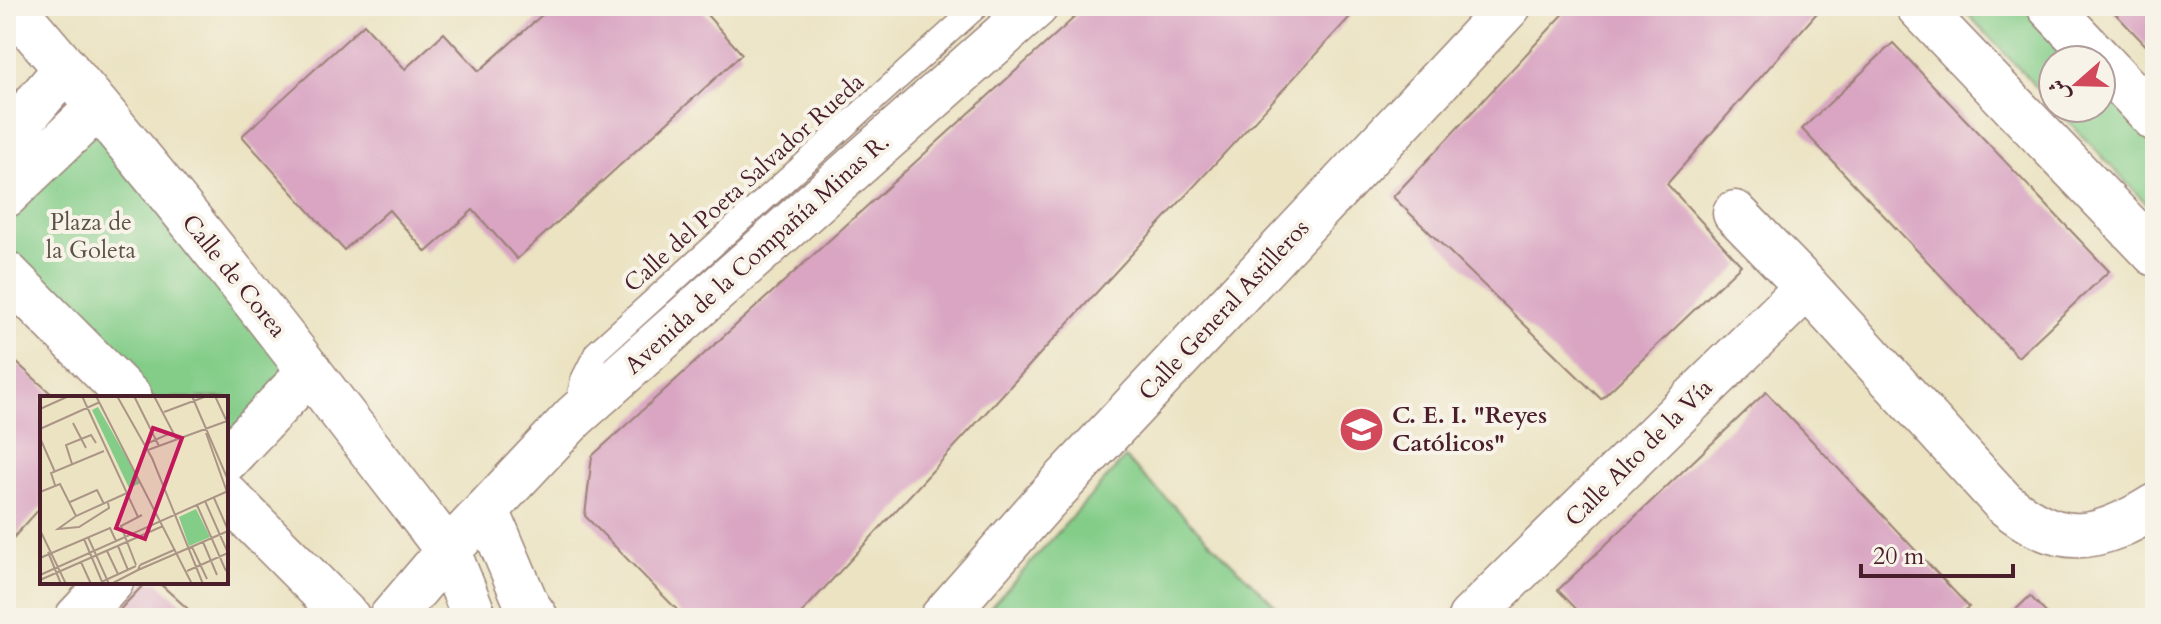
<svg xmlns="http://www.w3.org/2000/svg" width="2161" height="624" font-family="Cardo,Amiri,serif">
	<rect width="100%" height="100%" fill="#f7f3e8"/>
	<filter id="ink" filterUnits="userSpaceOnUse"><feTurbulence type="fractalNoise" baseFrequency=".0125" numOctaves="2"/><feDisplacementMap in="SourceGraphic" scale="16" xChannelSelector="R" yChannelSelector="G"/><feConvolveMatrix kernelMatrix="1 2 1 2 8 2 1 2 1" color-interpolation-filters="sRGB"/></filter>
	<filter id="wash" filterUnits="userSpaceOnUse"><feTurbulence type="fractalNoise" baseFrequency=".006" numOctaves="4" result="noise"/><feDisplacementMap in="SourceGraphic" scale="32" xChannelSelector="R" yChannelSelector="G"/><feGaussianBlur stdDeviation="1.8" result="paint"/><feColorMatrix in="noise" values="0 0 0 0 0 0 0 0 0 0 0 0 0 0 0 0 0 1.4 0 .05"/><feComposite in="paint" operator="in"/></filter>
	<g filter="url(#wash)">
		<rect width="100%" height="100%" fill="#ebe3c2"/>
		<path fill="#84cd89" stroke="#67765a" stroke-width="2" d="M1960,6H2025L2076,60H2053V105Z
			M2101,87L2155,144V213L2056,108H2101Z
			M94,123L302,371L226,440V398H149L6,258V214Z
			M1125,458L1288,618H981Z"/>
		<g id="blocks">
			<path fill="#d9a5c2" d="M552,6H699L742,54L517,259L473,210L426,252L389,210L344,250L242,136L364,24L405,69L444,33L479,71Z
				M1087,6H1360L797,618H685L585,516L592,456Z
				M1571,6H1823L1667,184L1741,265L1601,399L1393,197Z
				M2108,6H2155V55Z
				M1893,43L2109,271L2018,357L1802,129Z
				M6,353L56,398H42V506L6,546Z
				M1766,392L1969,607L1957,618H1585L1558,590Z
				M146,582H158L198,618H112Z
				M2030,596L2051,618H2007Z"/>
		</g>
	</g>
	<g filter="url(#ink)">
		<use href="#blocks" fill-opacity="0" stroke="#9a8176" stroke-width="2"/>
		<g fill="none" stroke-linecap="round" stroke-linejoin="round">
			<defs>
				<path id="lane" d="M576,408L582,380L596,352L978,6"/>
				<path id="street" d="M12,6C165,182 307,367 448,551
					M1918,6L2155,254
					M2049,6L2100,60
					M2101,61L2155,119
					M6,139L66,68
					M6,195L97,108
					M1735,213L1807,287L2004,503C2059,548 2096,543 2155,506
					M6,273L130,398
					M226,460L310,371
					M226,495L348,618
					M77,618L111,582
					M1470,618L1807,287"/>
				<path id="primary" d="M487,510L527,605L536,618
					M448,551L475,618
					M391,618L448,551L574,417L1036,6
					M942,618L1043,503L1509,6"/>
			</defs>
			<use href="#lane" stroke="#9a8176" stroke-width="25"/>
			<use href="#street" stroke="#9a8176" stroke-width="47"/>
			<use href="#primary" stroke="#9a8176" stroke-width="47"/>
			<use href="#lane" stroke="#fff" stroke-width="22"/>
			<use href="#street" stroke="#fff" stroke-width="44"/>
			<use href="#primary" stroke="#fff" stroke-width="44"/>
		</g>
	</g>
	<defs>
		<symbol id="school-disc" viewBox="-11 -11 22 22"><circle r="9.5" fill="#d1495b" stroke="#f7f3e8"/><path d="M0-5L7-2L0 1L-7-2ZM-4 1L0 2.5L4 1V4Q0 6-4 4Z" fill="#fff"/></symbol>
	</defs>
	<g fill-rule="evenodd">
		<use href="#school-disc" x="1336" y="404" width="51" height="51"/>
	</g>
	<g text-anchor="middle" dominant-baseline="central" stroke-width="8" stroke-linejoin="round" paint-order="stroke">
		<g font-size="24" fill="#4a1f2b" stroke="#f7f3e8">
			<text transform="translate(744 183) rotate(-42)">Calle del Poeta Salvador Rueda</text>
			<text transform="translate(757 254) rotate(-42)">Avenida de la Compañía Minas R.</text>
			<text transform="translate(234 276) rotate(51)">Calle de Corea</text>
			<text transform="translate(1224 310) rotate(-47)">Calle General Astilleros</text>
			<text transform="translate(1639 453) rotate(-45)">Calle Alto de la Vía</text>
		</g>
		<g font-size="24" fill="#5b5347" stroke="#f7f3e8">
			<text x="91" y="222">Plaza de<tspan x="91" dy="28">la Goleta</tspan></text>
		</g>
		<g font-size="24" font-weight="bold" fill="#4a1f2b" stroke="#f7f3e8" text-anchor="start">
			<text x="1392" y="415">C. E. I. "Reyes<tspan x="1392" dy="28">Católicos"</tspan></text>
		</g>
	</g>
	<g transform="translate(40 396)">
		<rect width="188" height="188" fill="#ebe3c2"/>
		<path d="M58,11L101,87L89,92L52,14ZM156,113L170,141L149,150L139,121Z" fill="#84cd89"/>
		<path fill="none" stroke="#ab9586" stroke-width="2" d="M42,0L98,121M56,0L152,188M77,0L112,62L163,188M94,0L119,50M114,0L137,44M152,0L188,84M175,0L188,28M0,13L29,0M124,16L167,0M33,27L46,52M0,33L60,6M166,37L187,96M0,42L15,76M106,48L133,36M108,54L187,25M32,68L26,49L51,39L56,47M15,89L11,77L64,55M0,96L20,88L36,120M174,102L188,134M30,106L57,94L64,108M68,107L69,112L39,131L18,133L36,120L87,97M157,109L186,175M0,134L26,188M48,141L69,188M44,143L63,188M163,146L177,179M78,150L88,174M152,151L167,183M67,155L78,178M8,156L21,188M0,162L70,132L76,145M41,166L51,188M96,169L81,130L102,119M100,169L98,174L188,135M100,169L134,154M147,175L188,157L165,105M0,179L188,95M0,184L123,130M57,188L96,170M71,188L98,174"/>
		<path fill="#c2185b" fill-opacity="0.15" stroke="#c2185b" stroke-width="4" d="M113,32L142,42L105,143L76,132Z"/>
		<rect width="188" height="188" fill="none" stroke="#4a1f2b" stroke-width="4"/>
	</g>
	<rect width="2161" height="624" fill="none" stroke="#f7f3e8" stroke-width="32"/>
	<g transform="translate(2077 84) rotate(250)"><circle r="38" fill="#f7f3e8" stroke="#b29e9c" stroke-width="2"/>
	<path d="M0-6L14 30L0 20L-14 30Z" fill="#d1495b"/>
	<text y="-12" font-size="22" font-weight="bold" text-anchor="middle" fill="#4a1f2b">ش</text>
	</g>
	<path d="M1861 564v12h152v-12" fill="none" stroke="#4a1f2b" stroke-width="4"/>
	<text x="1873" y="564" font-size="24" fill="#4a1f2b" stroke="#f7f3e8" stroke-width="6" paint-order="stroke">20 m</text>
</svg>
